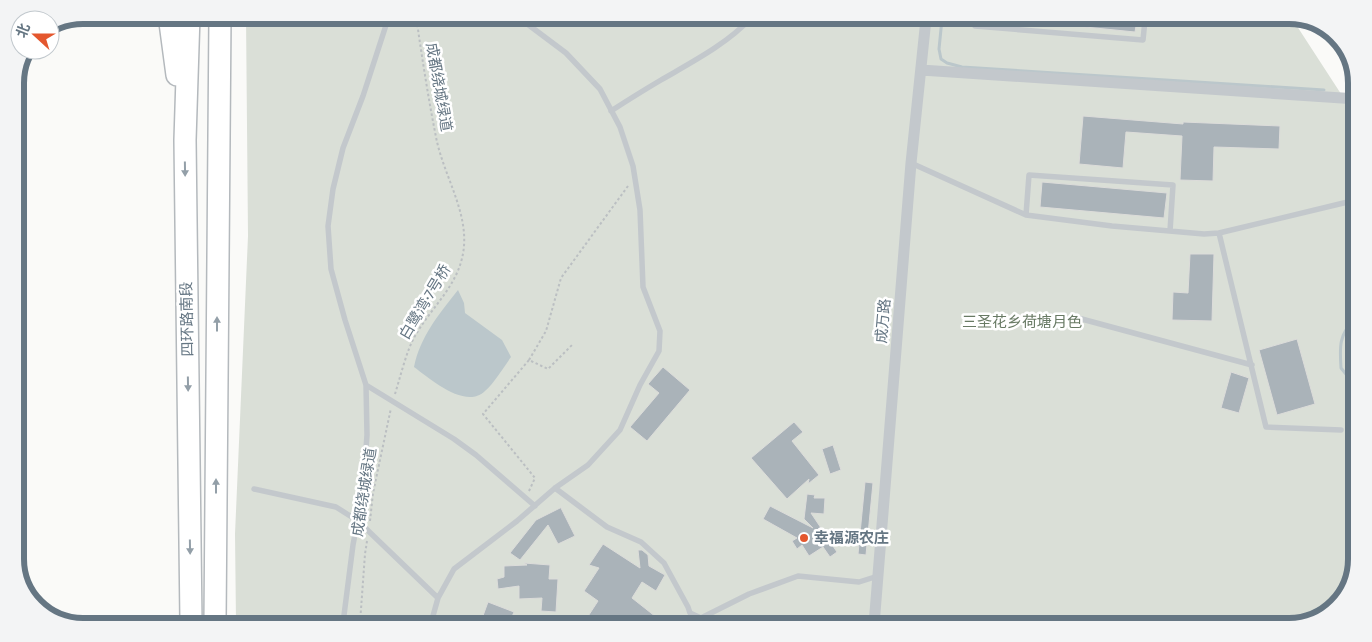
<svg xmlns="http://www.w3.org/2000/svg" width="1372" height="642" font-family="'Fira Sans','Noto Sans SC',sans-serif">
	<rect width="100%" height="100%" fill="#fafaf8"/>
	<path fill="#dadfd7" d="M246,16L1293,20L1356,117L1352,585L1326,616L1289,627L236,622L235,534L248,236Z"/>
	<path fill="#bbc7cb" d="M458,290L464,303L465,313L502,340L511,357C503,368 495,382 485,391C466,410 430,379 414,367C420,337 439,314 458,290Z"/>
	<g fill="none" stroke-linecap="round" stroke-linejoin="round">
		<path stroke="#bbc7cb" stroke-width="3" d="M942,19L939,49L941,59L947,63L962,67L1324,90
			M1354,384L1341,368C1340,349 1338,335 1354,321"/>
	</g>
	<path fill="#aab3b9" stroke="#dcdcda" d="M1066,19L1137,20L1135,32L1065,25Z
		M1083,116L1183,124V122L1280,126L1279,149L1214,147L1213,181L1180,180L1182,136L1126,132L1123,168L1079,164Z
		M1042,182L1167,193L1164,218L1040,207Z
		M1190,254H1214L1212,321L1172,320L1173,292L1188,293Z
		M1297,339L1315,404L1277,415L1259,350Z
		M663,367L690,390L647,441L630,427L659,393L648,384Z
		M1231,372L1249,378L1239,413L1221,408Z
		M794,422L803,432L792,441L819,475L808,484L809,479L787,499L751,458Z
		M833,445L841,470L830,474L822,449Z
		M865,482L873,483L866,555L858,554Z
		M807,494L815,495L814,498H825L824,514L811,513L837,552L830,557L823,547L809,556L802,545L797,549L792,541L797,538L763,519L770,506L813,528L804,519Z
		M562,507L561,508L575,536L558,544L548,525L520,560L510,553L536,520Z
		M603,544L640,568L638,550H642L648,555L649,566L665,575L656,591L642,582L632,598L665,624H583L598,601L584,591L599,568L589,565Z
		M524,563L550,565L549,579H558L556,612L541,611L542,598L519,599V586L498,589L497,579L504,577V566L527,565Z
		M488,602L514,612L509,624H480Z"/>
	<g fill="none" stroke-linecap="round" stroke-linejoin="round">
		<defs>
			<path id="motorway" d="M169,15L177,75
				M189,15L185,140L191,622
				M215,622L220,16"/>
		</defs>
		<use href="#motorway" stroke="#b4b9bd" stroke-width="24"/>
		<path stroke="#bbbfc2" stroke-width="2" stroke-dasharray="2.5 2.5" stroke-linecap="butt" d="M529,360L546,331L561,278L628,186
			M395,394C400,378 407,349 415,336C429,311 453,290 461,262C474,219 444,179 436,137C428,97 422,57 416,16
			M529,491L535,478L483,414L529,360L548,369L573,344
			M370,521L373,493L391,408
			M360,623L365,554L367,541"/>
		<path stroke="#c3c8cc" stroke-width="5.5" d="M976,19L975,26L1143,40L1145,20
			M611,111C628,100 644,90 661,80C692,62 727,44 751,18
			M911,163L1026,215L1112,226L1204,234L1219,233L1356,200
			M1026,215L1029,175L1173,185L1170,231
			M1219,233L1266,427L1341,430
			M1078,318L1252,365
			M366,385L454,439L476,455L535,506
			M555,488L607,527L641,542L664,563L688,607L690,613L701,618L749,594L798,576L859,582L878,576
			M254,489L336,507L358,521L438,598
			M343,623L353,545L363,491L367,435L366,385L345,320L331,269L328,226L333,189L343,148L363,96L389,16
			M431,623L438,598L454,569L517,521L555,488L588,465L620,430L640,385L659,351L660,331L643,287L640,210L633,166L620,127L600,89L566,53L518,17"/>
		<path stroke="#c3c8cc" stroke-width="11" d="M921,70L1357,99
			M874,625L911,163L926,19"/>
		<use href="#motorway" stroke="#fff" stroke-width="21"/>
	</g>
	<defs><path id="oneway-solid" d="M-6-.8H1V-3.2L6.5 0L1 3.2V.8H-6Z" transform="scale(1.25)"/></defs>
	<g fill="#939fa8">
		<use href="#oneway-solid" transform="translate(185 169) rotate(89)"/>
		<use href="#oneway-solid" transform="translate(217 324) rotate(-90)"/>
		<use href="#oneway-solid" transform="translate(188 384) rotate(89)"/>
		<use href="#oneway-solid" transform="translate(216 486) rotate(-90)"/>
		<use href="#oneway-solid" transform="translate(190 547) rotate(89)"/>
	</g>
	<circle fill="#e4572e" stroke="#fff" stroke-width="2" cx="804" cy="538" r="5"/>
	<g text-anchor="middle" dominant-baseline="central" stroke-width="5" stroke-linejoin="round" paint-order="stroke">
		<g font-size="15" fill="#657683" stroke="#fff">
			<text transform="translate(439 87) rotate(80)">成都绕城绿道</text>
			<text transform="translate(425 302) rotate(-59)">白鹭湾·7号桥</text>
			<text transform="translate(187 319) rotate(-91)">四环路南段</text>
			<text transform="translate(883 321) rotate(-85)">成万路</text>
			<text transform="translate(364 492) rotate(-81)">成都绕城绿道</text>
		</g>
		<g font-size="15" fill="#687a64" stroke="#fff">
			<text x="1022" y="322">三圣花乡荷塘月色</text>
		</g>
		<g font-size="15" font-weight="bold" fill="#657683" stroke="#fff" text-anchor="start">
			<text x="814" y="538">幸福源农庄</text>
		</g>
	</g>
	<path d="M0 0H1372V642H0ZM83 24H1289A59 59 0 0 1 1348 83V559A59 59 0 0 1 1289 618H83A59 59 0 0 1 24 559V83A59 59 0 0 1 83 24Z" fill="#f3f4f5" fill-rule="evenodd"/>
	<path fill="none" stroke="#657683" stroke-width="6" d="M83 24H1289A59 59 0 0 1 1348 83V559A59 59 0 0 1 1289 618H83A59 59 0 0 1 24 559V83A59 59 0 0 1 83 24Z"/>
	<g transform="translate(35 35) rotate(291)"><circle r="24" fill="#ffffff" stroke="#c1c8cd"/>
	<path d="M0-4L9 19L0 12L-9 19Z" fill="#e4572e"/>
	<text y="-8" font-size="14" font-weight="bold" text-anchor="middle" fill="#657683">北</text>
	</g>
</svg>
